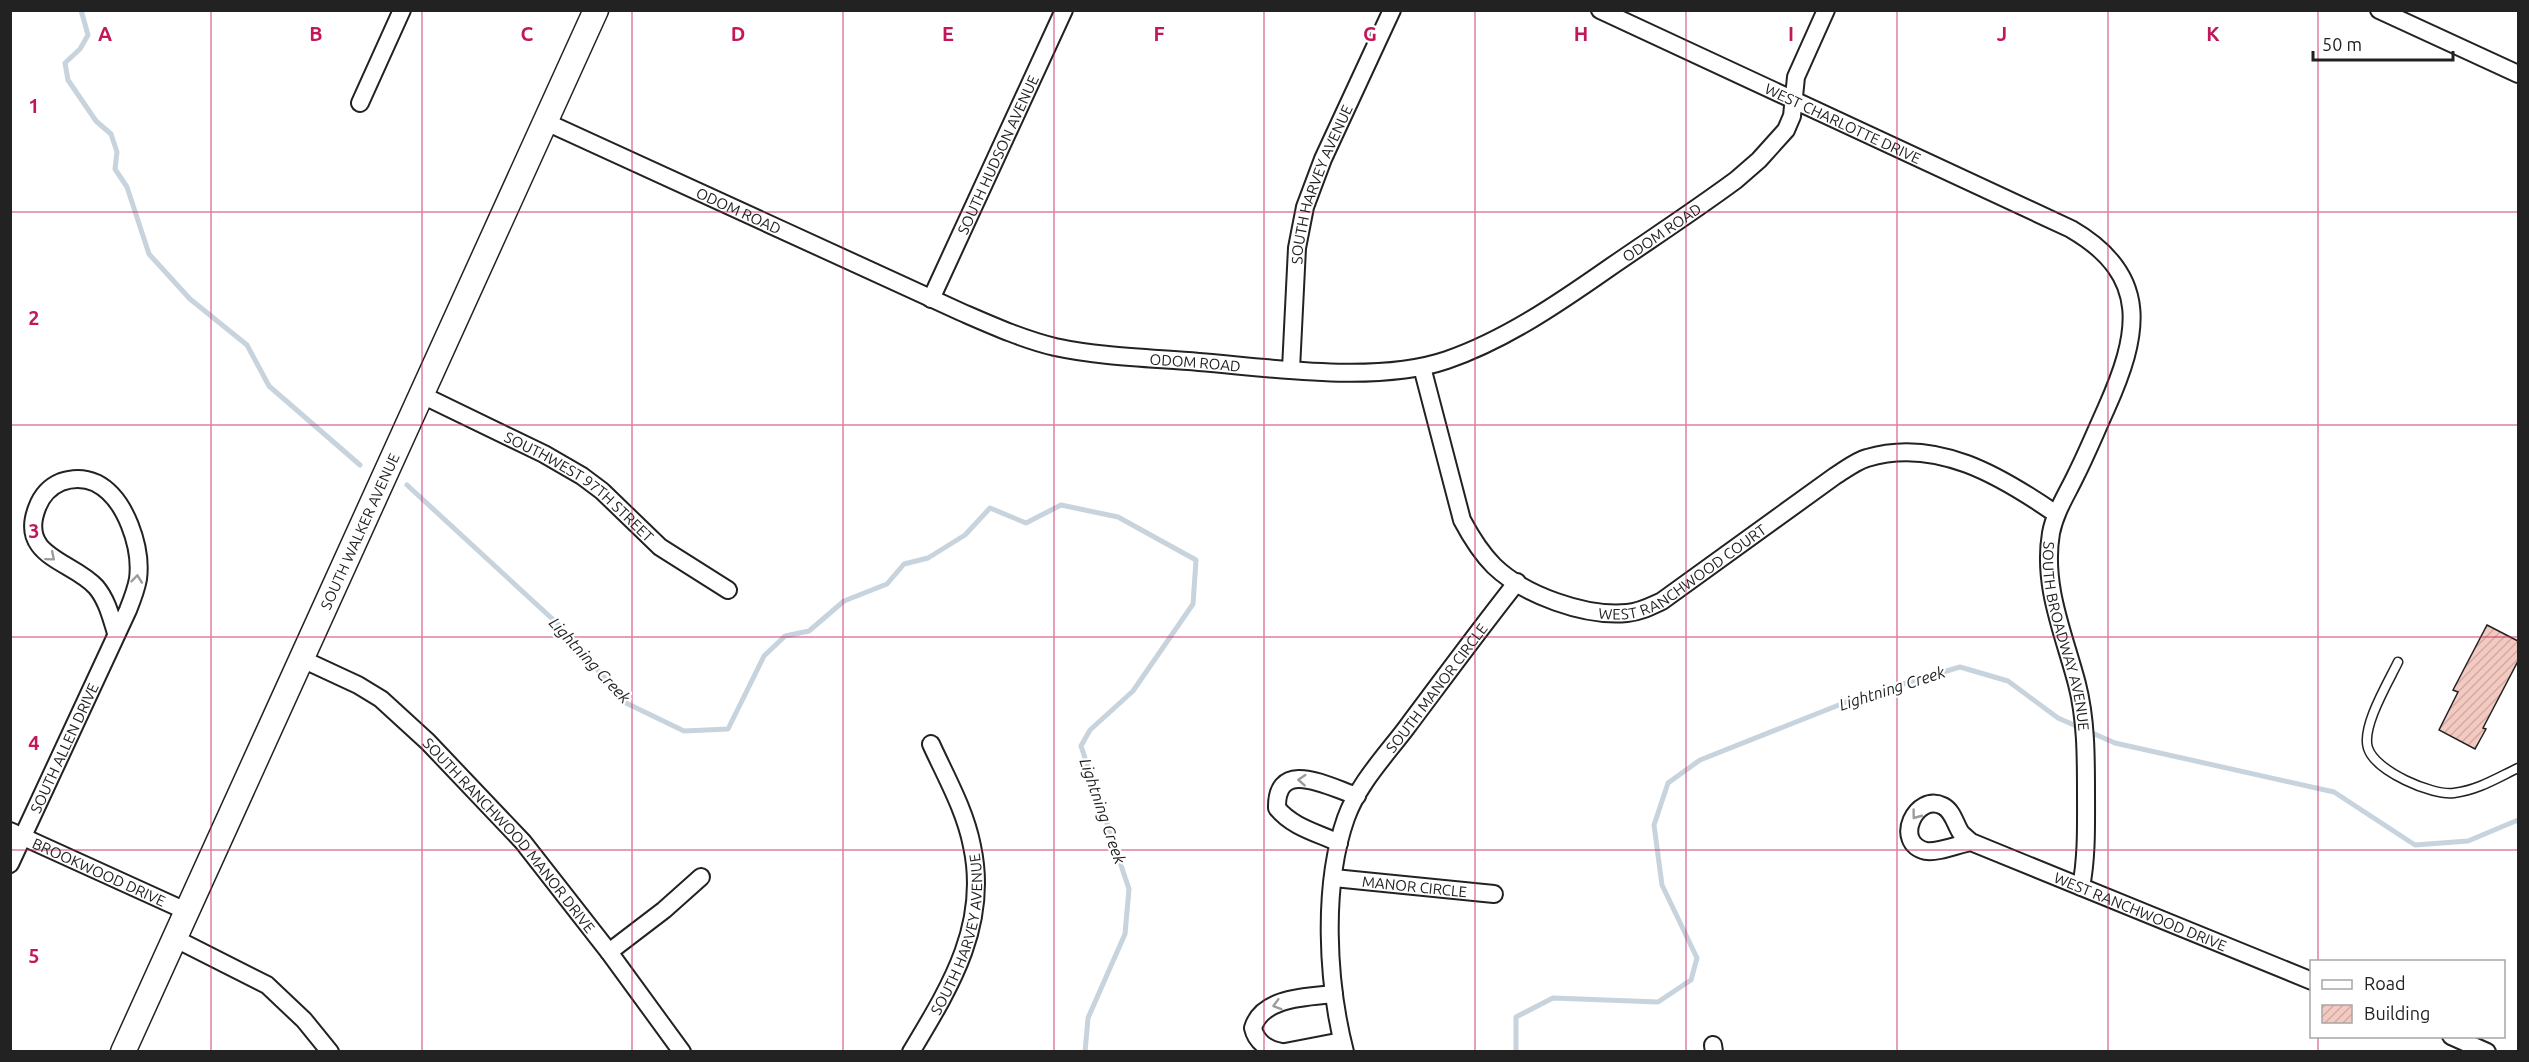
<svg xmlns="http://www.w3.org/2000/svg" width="2529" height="1062" font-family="Ubuntu,sans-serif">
	<defs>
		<pattern id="building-hatch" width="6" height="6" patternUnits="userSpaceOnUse" patternTransform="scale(1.5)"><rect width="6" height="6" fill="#f3c9c0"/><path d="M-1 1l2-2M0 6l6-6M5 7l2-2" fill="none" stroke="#d0aca5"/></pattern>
	</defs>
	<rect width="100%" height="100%" fill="#fff"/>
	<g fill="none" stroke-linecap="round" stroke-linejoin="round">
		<path stroke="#c7d3dd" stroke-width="5" d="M81,10L88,35L80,49L65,63L68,80L96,121L111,134L117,152L115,169L127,187L149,254L190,299L247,345L269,386L360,465
			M407,485L559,625L626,703L684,731L728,729L764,656L785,636L809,631L844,601L887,584L904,564L928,558L965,535L990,508L1026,523L1061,505L1118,517L1196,560L1193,604L1133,691L1090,730L1081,746L1129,889L1125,934L1088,1018L1085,1052
			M1516,1052V1017L1553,998L1658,1002L1691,980L1697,958L1662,885L1654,825L1668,783L1700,760L1859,697L1960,667L2008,681L2058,718L2115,743L2334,792L2415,845L2468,841L2518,820"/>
	</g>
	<path fill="url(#building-hatch)" stroke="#222" stroke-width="1.5" d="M2487,625L2518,641V661L2483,728L2486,729L2475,749L2439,730L2458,692L2453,690Z"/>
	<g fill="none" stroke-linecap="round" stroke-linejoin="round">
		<defs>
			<path id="service" d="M2398,662C2389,681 2361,727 2368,748C2375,771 2432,796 2454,793C2478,790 2497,778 2518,768"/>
			<g id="minor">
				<path id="s1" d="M1600,10L2071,229C2152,276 2139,335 2106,409C2096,431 2087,453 2076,475C2067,494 2055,512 2051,533C2042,586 2064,634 2077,684C2086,719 2086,756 2086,792C2086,824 2087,856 2081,887"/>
				<path d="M2379,10L2518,74"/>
				<path d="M360,103L402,10"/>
				<path id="s2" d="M546,122L961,312C991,325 1022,339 1055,347C1101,357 1151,358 1199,362C1273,368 1377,384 1447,360C1505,340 1559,303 1609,268C1651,239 1694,211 1736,180L1759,160L1786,130L1792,116L1796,77L1826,10"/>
				<path id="s3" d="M931,299L1064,10"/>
				<path id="s4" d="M1422,367L1462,520C1471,537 1480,552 1494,566C1524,595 1585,617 1627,613C1640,612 1651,606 1662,601L1835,476C1845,470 1856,461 1867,458C1936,437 2001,476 2056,514"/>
				<path id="s5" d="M1291,369L1297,248L1305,207L1323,159L1392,10"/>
				<path id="s6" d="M422,395L544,454L582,476L602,491L660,547L728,590"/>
				<path id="s7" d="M302,659L358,685L381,699L428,742L523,842L609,952L682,1052"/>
				<path id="s8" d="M10,831L186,911"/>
				<path id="s9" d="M1971,842C1959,844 1937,853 1926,851C1892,843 1916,792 1943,806C1953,811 1955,824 1961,833C1964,836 1968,839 1971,842L2312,981"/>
				<path d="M1339,843C1318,833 1292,827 1277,808C1276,756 1331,788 1357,796"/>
				<path id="s10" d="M10,864L128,610C132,600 136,590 138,579C142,548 126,498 96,483C85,478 72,478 61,482C49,487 41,497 37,508C18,557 73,561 96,587C107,600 111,617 116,633"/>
				<path id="s11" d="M1334,878L1494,894"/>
				<path d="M174,938L267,985L304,1020L330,1052"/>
				<path d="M609,952L664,910L701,877"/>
				<path d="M2451,1036L2487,1052"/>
				<path d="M1713,1045L1714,1052"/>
				<path id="s12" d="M911,1052C950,987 989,925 972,846C965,810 946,777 931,744"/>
				<path d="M1281,1052C1268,1050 1256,1042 1253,1028C1262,997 1307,997 1334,994"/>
				<path d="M1285,1052L1342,1041"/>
				<path id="s13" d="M1345,1052C1327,982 1322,886 1346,818C1358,784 1386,755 1407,727C1443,679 1479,630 1517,582"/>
			</g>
			<g id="secondary">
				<path id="s14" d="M123,1052L596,10"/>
			</g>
		</defs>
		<use href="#service" stroke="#222" stroke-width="11"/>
		<use href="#minor" stroke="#222" stroke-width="20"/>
		<use href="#secondary" stroke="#222" stroke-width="27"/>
		<use href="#service" stroke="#fff" stroke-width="8"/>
		<use href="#minor" stroke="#fff" stroke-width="16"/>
		<use href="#secondary" stroke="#fff" stroke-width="24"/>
	</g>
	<defs><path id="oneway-chevron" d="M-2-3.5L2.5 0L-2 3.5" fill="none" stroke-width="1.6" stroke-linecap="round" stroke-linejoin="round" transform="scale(1.5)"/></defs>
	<g stroke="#9c9c9c">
		<use href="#oneway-chevron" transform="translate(51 557) rotate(40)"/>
		<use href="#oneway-chevron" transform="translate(137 579) rotate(-84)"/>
		<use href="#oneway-chevron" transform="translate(1302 780) rotate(-176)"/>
		<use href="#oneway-chevron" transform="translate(1916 815) rotate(127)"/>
		<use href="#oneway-chevron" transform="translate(1277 1005) rotate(164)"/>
	</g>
	<path fill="none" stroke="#c2185b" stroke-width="1.5" stroke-opacity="0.55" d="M211,10V1052M422,10V1052M632,10V1052M843,10V1052M1054,10V1052M1264,10V1052M1475,10V1052M1686,10V1052M1897,10V1052M2108,10V1052M2318,10V962M10,212H2518M10,425H2518M10,637H2518M10,850H2518M2318,1036V1052"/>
	<g text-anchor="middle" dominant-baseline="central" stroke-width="4.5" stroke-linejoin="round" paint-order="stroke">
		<g font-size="15" fill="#222" stroke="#fff">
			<text stroke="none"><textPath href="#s1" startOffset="268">WEST CHARLOTTE DRIVE</textPath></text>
			<text stroke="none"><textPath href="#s3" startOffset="159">SOUTH HUDSON AVENUE</textPath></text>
			<text stroke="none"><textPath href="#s5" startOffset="189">SOUTH HARVEY AVENUE</textPath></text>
			<text stroke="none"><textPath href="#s2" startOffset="212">ODOM ROAD</textPath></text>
			<text stroke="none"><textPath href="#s2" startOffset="1202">ODOM ROAD</textPath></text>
			<text stroke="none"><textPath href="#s2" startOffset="698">ODOM ROAD</textPath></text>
			<text stroke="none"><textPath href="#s6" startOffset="183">SOUTHWEST 97TH STREET</textPath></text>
			<text stroke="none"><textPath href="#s14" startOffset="572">SOUTH WALKER AVENUE</textPath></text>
			<text stroke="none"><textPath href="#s4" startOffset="426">WEST RANCHWOOD COURT</textPath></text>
			<text stroke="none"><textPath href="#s1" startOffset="969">SOUTH BROADWAY AVENUE</textPath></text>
			<text stroke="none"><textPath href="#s13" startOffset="396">SOUTH MANOR CIRCLE</textPath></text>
			<text stroke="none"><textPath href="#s10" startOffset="128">SOUTH ALLEN DRIVE</textPath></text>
			<text stroke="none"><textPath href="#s7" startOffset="276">SOUTH RANCHWOOD MANOR DRIVE</textPath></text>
			<text stroke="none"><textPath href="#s8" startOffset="98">BROOKWOOD DRIVE</textPath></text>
			<text stroke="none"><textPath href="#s11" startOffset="81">MANOR CIRCLE</textPath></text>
			<text stroke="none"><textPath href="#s9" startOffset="354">WEST RANCHWOOD DRIVE</textPath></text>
			<text stroke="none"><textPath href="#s12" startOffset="129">SOUTH HARVEY AVENUE</textPath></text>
		</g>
		<g font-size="16" font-style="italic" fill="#222" stroke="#fff">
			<text transform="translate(590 660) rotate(47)">Lightning Creek</text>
			<text transform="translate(1892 688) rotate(-18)">Lightning Creek</text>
			<text transform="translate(1103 811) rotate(71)">Lightning Creek</text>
		</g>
	</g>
	<g font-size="20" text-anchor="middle" font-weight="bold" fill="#c2185b" stroke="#fff" stroke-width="4.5" stroke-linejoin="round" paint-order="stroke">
		<text x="105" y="41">A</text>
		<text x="316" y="41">B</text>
		<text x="527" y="41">C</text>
		<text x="738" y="41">D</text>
		<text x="948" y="41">E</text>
		<text x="1159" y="41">F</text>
		<text x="1370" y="41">G</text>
		<text x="1581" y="41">H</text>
		<text x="1791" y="41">I</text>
		<text x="2002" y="41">J</text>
		<text x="2213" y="41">K</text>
		<text x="34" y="113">1</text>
		<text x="34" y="325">2</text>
		<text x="34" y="538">3</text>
		<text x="34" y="750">4</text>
		<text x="34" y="963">5</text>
	</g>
	<rect width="2529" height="1062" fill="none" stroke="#222222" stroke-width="24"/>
	<rect x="2310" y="960" width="195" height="78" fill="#ffffff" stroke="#a7a7a7" stroke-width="1.5"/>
	<rect x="2322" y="980" width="30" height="9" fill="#ffffff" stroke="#a7a7a7" stroke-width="1.5"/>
	<text x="2364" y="990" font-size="18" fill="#222222">Road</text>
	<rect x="2322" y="1005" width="30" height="18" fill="url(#building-hatch)" stroke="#a7a7a7" stroke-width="1.5"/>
	<text x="2364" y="1020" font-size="18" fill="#222222">Building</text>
	<path d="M2313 51v9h140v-9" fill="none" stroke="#222222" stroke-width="3"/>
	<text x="2322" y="51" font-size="18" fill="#222222" stroke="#ffffff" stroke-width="4.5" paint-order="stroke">50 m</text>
</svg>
